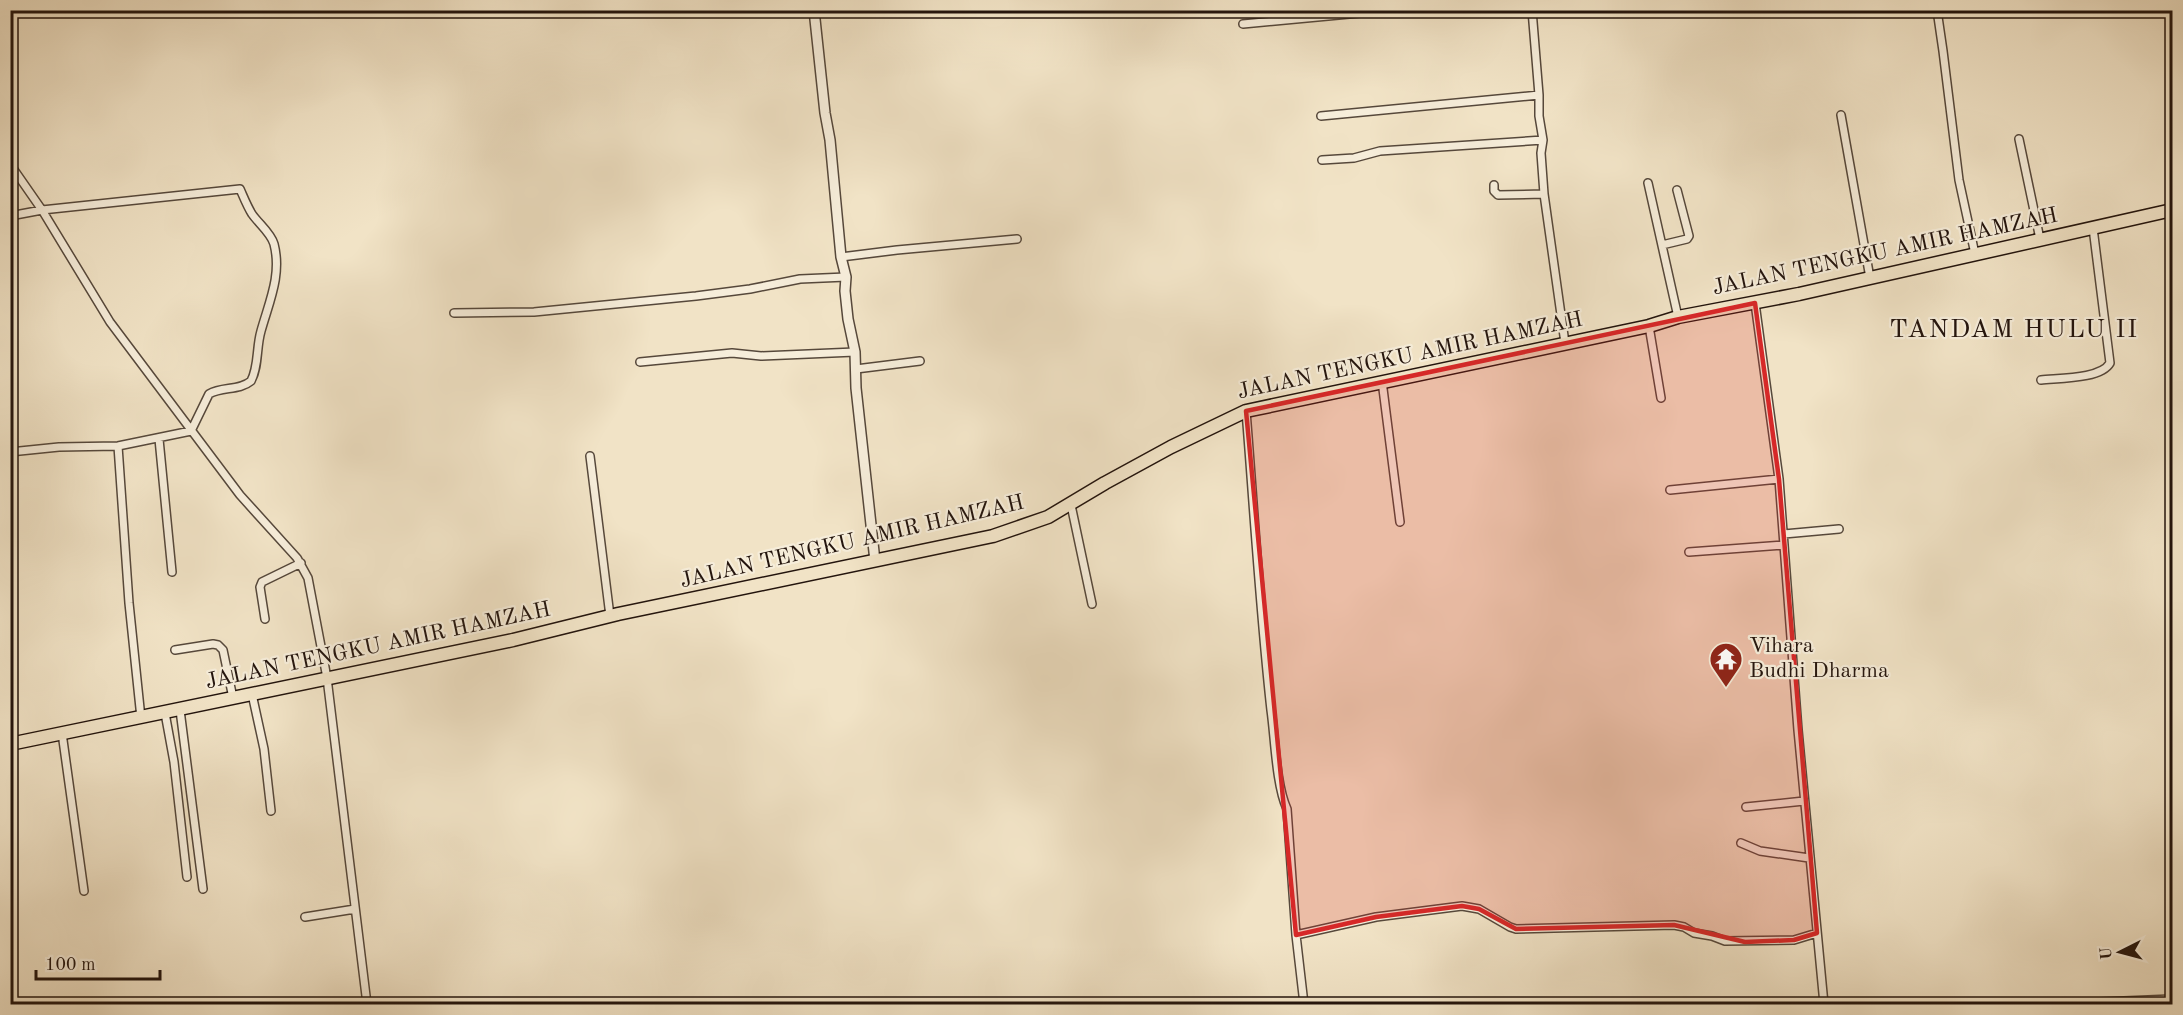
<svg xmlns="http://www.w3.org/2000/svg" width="2183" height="1015" font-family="'Old Standard TT',serif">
	<rect width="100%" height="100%" fill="#f1e3c6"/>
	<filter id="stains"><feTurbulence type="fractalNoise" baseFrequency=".00333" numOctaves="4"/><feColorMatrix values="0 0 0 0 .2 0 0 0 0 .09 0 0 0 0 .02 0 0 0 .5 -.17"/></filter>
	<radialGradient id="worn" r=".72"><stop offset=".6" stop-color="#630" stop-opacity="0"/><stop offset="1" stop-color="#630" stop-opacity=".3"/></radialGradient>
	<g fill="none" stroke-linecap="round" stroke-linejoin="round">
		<defs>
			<path id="minor" d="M1532,10L1539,95V116L1543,140L1541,153L1544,194L1565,343
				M1937,10L1943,51L1959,180L1975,254
				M1243,24L1392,10
				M1841,115L1870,278
				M1321,116L1539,95
				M2019,139L2040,239
				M1322,160L1354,158L1380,151L1543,140
				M10,164L42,210L110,322L240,495L297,558L308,578L327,678L367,1004
				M1648,183L1678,317
				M1494,185V191L1498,195L1544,194
				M10,216L42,210L240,189C244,198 247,206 252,214C259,224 271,233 274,244C282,275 269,302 261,331C256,348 259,366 251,381C239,391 222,386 209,394L191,431L118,446L59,447L10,452
				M1662,245L1687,239L1689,236L1677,190
				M841,257L897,250L1017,239
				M1755,303L1779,479L1798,730L1824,1004
				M454,313L534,312L696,296L750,289L800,279L846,277
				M1649,326L1661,398
				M640,362L732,353L761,356L855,352
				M856,369L920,361
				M2041,380C2059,378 2101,379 2110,363L2093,228
				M1382,381L1400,522
				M1246,411C1254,510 1260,611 1271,710C1275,738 1276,785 1287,809L1296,935L1304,1004
				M159,439L172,572
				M118,446L129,603L141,718
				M590,456L610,616
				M1670,490L1779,479
				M1071,505L1092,604
				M1784,534L1839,529
				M1689,552L1784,545
				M265,619L260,587L262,582L301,563
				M175,650L213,644L218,645L223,650L233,698
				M252,694L264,749L271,811
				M180,710L203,889
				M165,713L174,762L187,877
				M62,733L84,891
				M1746,807L1804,801
				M1741,843L1760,851L1809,858
				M305,917L355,909
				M1296,935L1376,917L1462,906L1479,909L1510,927L1516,929L1674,925L1684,927L1694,933L1712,936L1725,941L1794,940L1817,933
				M2052,1004L2172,999"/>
			<path id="tertiary" d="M814,10L825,113L830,140L841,257L846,277L845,291L848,319L855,352L856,388L875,561"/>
			<path id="trunk" d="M10,744L513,640L618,614L993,536L1048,517L1105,483L1171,447L1246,411L1649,326L1678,317L1799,294L2172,210"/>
		</defs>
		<use href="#minor" stroke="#56483b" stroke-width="10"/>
		<use href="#tertiary" stroke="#56483b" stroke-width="12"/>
		<use href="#trunk" stroke="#23140d" stroke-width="15"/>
		<use href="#minor" stroke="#f6edda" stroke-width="7"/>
		<use href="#tertiary" stroke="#f6edda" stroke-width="9"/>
		<use href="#trunk" stroke="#f1e3c6" stroke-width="12"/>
	</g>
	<path fill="#d62828" fill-opacity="0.2" stroke="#d62828" stroke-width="4.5" stroke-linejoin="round" d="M1755,303L1779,479L1817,933L1794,940L1745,942L1674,925L1516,929L1479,909L1462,906L1376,917L1296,935L1246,411Z"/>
	<defs>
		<symbol id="temple-pin" viewBox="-11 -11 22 30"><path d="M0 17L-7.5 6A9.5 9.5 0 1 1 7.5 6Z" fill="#8f2418" stroke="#f6edda"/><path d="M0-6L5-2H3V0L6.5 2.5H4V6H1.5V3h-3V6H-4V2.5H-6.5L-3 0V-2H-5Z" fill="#fff"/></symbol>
	</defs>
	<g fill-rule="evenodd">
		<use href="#temple-pin" x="1707" y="640" width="38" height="52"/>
	</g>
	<g text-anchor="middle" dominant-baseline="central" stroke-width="4.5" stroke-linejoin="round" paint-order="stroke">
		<g font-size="22" fill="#23140d" stroke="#f6edda">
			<text transform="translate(1885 252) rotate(-12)">JALAN TENGKU AMIR HAMZAH</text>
			<text transform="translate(1410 356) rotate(-12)">JALAN TENGKU AMIR HAMZAH</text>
			<text transform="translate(852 542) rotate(-13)">JALAN TENGKU AMIR HAMZAH</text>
			<text transform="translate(378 646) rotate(-12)">JALAN TENGKU AMIR HAMZAH</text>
		</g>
		<g font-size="22" fill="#23140d" stroke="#f6edda" text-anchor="start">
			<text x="1749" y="646">Vihara<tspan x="1749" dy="25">Budhi Dharma</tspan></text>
		</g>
		<g font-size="26" letter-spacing="1.5" fill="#23140d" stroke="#f6edda">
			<text x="2014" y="330">TANDAM HULU II</text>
		</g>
	</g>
	<rect width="2183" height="1015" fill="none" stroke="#f1e3c6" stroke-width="36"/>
	<rect x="12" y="12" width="2159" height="991" fill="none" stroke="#23140d" stroke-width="3"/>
	<rect x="18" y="18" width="2147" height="979" fill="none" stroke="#23140d" stroke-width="1.5"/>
	<g transform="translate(2120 952) rotate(264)" stroke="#f6edda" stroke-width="4.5" paint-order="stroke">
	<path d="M0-4.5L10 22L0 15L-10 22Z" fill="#23140d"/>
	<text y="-9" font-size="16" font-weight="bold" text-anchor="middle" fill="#23140d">U</text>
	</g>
	<path d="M36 970v9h124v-9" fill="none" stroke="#23140d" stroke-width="3"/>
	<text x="45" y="970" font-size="18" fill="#23140d" stroke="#f6edda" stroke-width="4.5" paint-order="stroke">100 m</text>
	<rect width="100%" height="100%" filter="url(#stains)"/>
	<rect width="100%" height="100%" fill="url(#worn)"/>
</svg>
